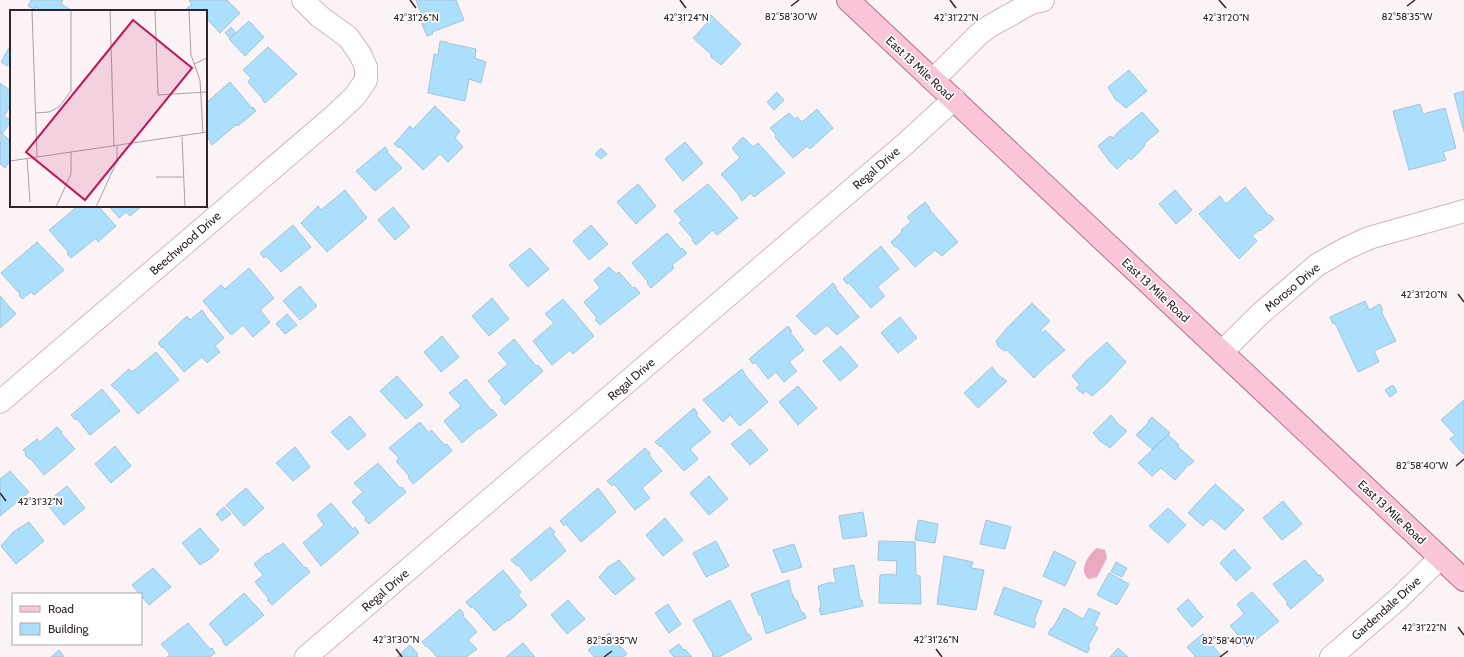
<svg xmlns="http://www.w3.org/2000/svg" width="1464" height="657" font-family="Cabin,sans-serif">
	<rect width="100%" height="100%" fill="#fbf3f5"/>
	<path fill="#eaa9c1" d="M1097,548L1105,550L1107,558L1097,577L1089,579C1077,572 1089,553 1097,548Z"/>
	<path fill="#acdffb" stroke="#a2c5d9" d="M31,0H63L61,4L71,10V11H42L35,7L34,9L28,6Z
		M189,0H227L240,13L220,33L206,18V11H184L192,4Z
		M416,0H456L464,20L432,32L433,34L427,36L418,14L421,13Z
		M711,15L741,44L721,65L710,56L712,55L693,38L708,22L707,20Z
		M249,21L264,37L245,56L229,39Z
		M231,27L236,33L230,38L225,33Z
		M440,41L447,42V43L476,49L475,58L486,62L481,83L469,79L465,101L428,93L434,54L438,55Z
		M11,44V65L8,64L7,66L1,62Z
		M268,47L297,74L265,103L262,100L263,99L248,82L251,78L243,70Z
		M1129,70L1147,91L1126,108L1115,99L1108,87Z
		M230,82L252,108L253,107L256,111L238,126L237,124L212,145L206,135V103Z
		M0,83L11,91V105L4,116L11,121L2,134L0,133Z
		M1464,91V132L1454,94Z
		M777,92L784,100L774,110L767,102Z
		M1420,104L1423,114L1445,108L1456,148L1443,152L1446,160L1409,170L1393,111Z
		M435,106L460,131L455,138L463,147L448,162L440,154L423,170L400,147L399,148L394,144L410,126L413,129Z
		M817,109L833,128L810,149L807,146L793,158L783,147L775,137L776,135L770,128L789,113L795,119L797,117L802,122Z
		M1142,112L1159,131L1144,144L1145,146L1131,160L1129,158L1117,169L1110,162L1098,146L1110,136L1113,138L1118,132Z
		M1,133L11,141V159L5,168L0,164Z
		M743,137L753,147L758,143L785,173L754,197L751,193L742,201L739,196V195L721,174L740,158L732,148Z
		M685,142L703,163L683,181L665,159Z
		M385,147L388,151L387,152L402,168L375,191L356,171Z
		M601,148L607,154L601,159L595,154Z
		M638,184L656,206L636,224L617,202Z
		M708,184L738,218L717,235L713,230L696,245L692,240L693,239L679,223L682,220L674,211Z
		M1245,187L1269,216L1270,215L1274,219L1260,231L1259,230L1252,236L1257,241L1239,259L1199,214L1220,196L1226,204Z
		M345,190L367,218L327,252L301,223L318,206L321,210Z
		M1175,190L1192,210L1176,224L1159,204Z
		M925,202L930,208L929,209L958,242L942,256L935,250L915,267L897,247H895L891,242L902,232L901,230L911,222L907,217Z
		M78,206H98L116,226L98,242L96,238L71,258L67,254L69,253L49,230Z
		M109,206H142L130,216L126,212L119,218Z
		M393,207L410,227L395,240L378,220Z
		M293,225L311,247L281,272L266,256L264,258L260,253Z
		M591,225L608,244L589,260L573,241Z
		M667,233L681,249L682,248L687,253L672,265L674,268L651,288L647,283L648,282L632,263Z
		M37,242L64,270L34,295L31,292L22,299L19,295L20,294L1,273Z
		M881,246L899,269L877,287L885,296L871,308L849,283L847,284L843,279Z
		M530,248L549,269L528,287L509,265Z
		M609,267L616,274L619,272L633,288L635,287L640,293L600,325L595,320L597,318L584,302L600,288L594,280Z
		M249,268L274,298L260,310L270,322L253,337L243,325L231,335L203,301L221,285L225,289Z
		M833,283L837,288L836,289L859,317L837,335L827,325L815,335L796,316Z
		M300,286L317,306L300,320L283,301Z
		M0,296L16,314L0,328Z
		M492,298L509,319L489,336L472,316Z
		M563,299L594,336L573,354L570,350L552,365L533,341L554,323L545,314Z
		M1365,301L1369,310L1380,304L1383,310L1381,311L1396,341L1374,351L1379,362L1358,372L1335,323L1333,324L1330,317Z
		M1032,303L1050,321L1040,331L1043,333L1045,330L1065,350L1046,366L1034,378L1007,350L1004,351L998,346L996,341L1008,327Z
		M202,310L205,314V315L224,338L215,346L220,352L207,363L202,357L184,372L163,347L162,348L158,343L187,316L190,320Z
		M287,314L297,325L285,334L276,324Z
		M900,317L917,338L898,353L881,333Z
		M788,326L792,331L790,332L804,350L789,362L797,371L784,382L776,372L768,379L755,362L753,364L749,359Z
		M442,336L459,357L441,372L424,352Z
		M514,339L536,366L538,365L543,371L505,405L500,400L502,398L488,381L508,364L498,353Z
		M1107,342L1126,362L1107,383L1092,396L1086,391L1083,394L1076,388L1080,385L1072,376L1085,362Z
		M841,346L858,366L840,381L823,361Z
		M156,352L179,380L138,414L116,389H115L111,385L129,369L132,372Z
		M992,367L998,375L1007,381L978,408L964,393Z
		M742,369L745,374V375L768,402L740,426L730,415L723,422L703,400Z
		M397,376L423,405L406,419L380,391Z
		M466,379L491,410L492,409L497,415L480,429L479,428L462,443L444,421L461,406L449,393Z
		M1393,385L1397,392L1390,397L1385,390Z
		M798,386L817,408L798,425L779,402Z
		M102,389L120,411L90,435L77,419L75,420L71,415Z
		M1464,400V453L1463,454L1450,439L1455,435L1441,420Z
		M694,408L698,414L696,415L711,432L690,449L698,459L684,471L661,446L660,447L655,442Z
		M1111,415L1117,423L1127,431L1110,448L1100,441L1093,433Z
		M350,416L366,435L348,450L331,432Z
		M1152,417L1170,433L1152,449L1136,435L1149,422L1148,421Z
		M420,422L429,433L431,430L445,445L447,444L452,451L413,484L408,477L409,476L396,461L399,458L389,448Z
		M57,427L62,432L61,433L75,449L44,475L30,458L29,459L25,455L26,453L23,450L37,439L40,442Z
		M750,429L768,450L750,465L731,444Z
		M1168,435L1179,445L1177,446L1194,461L1190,465L1189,464L1175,480L1161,468L1152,476L1138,463Z
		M115,446L131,466L111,483L95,464Z
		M295,447L310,467L293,481L276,463Z
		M645,448L650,453L649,455L662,471L642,488L650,498L635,510L614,484L612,486L607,481Z
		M378,463L400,488L402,487L406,492L369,524L365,520L366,518L352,502L363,492L354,483Z
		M10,471L29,492L0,516V479Z
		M709,476L728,499L709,515L690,493Z
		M1215,484L1244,510L1225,530L1211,518L1203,526L1188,513Z
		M67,486L85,508L64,525L46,503Z
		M246,488L264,508L244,526L226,505Z
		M598,488L616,512L581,542L566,524L564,526L560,521Z
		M1283,501L1302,524L1282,540L1263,518Z
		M331,503L353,529L355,527L359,533L321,566L303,543L324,525L317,515Z
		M224,507L231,514L222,521L216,514Z
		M1168,508L1186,525L1168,543L1149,526Z
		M863,512L867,536L843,539L839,516Z
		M665,518L683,540L663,556L646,535Z
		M918,520L938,524L935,543L915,540Z
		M986,520L1011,527L1005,549L980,544Z
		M29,522L44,541L16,564L1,546L13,532Z
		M550,527L555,532L553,534L566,551L531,581L518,565L517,566L511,560Z
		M200,528L219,550L211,558L200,565L182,543Z
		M716,541L729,566L706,577L693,553Z
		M879,541L915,542L916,575L920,576L921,604L879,603L880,575L894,574V576H896L897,561L878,560Z
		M283,543L305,568L306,567L310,572L272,605L267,600L269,599L255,582L263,575L254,564L267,553L268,554Z
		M794,544L802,567L782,573L773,550Z
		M1234,549L1251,568L1236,581L1220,563Z
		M1054,551L1076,562L1065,586L1043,576Z
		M944,556L973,562L971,568L984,570L976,610L937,604Z
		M619,560L635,579L615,595L599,577L608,567Z
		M1305,560L1319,576L1320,575L1324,580L1291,609L1286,604L1288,603L1273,584Z
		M1116,562L1127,568L1122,577L1111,572Z
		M854,565L860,600H862L863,606L821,615L819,608H821L818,586L831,582V583H836L833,569Z
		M153,568L171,587L149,605L132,585Z
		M503,570L521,592L518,595L527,605L509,621L508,620L494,631L472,606L471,608L466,602Z
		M1109,573L1129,584L1117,605L1097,595Z
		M789,580L791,591L795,600H797L801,612L804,613L806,618L766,634L761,615H759L751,594Z
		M1004,587L1042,601L1034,621L1036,623L1034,628L994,614Z
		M1252,592L1279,621L1247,647L1243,643L1244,642L1230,626L1244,614L1237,604Z
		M244,593L264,615L226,646L222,641L223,640L209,624Z
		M1188,599L1203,617L1192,627L1177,609Z
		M568,600L585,619L567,634L551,615Z
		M730,600L748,635L749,634L752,639L719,657H713L712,655L713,654L693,620Z
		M668,604L681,624L669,633L655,613Z
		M1064,608L1083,619L1089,608L1100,613L1094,625L1098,628L1088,646L1090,648L1087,653L1048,634L1051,628H1053Z
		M460,609L464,614L463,616L477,632L468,640L477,649L466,657H437L427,646L426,647L422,642Z
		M188,623L210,649L212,648L215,653L210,657H167L170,654L161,644Z
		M609,633L627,654L623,657H594L588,650Z
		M1203,634L1222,657H1194L1195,656L1187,647Z
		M523,643L535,657H506Z
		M679,644L684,650L685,649L692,657H674L669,651Z
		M410,645L418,654L416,655L418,657H397Z
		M1118,648L1128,657H1110Z
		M59,650L64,657H51Z"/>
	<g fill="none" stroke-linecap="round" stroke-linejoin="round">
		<defs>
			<path id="minor" d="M933,80L978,35L990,26L1031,3L1043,0
				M1222,352L1260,314L1317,265L1345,249L1369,238L1464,211
				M0,402L335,115L355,96L366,80V67L360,54L348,37L319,16L303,0
				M306,657L905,144L954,99
				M1331,657L1397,600L1440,558"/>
			<path id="major" d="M848,0L1464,580"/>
		</defs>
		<use href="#minor" stroke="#d8b2bf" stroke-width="24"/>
		<use href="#major" stroke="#b2728a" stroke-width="24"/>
		<use href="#minor" stroke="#fff" stroke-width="22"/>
		<use href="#major" stroke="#fac4d9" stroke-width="22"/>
	</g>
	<path fill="none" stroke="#322429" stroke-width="1.5" d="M410,0L416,8M680,0L686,8M950,0L956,8M1219,0L1226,8M791,6L799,0M1407,6L1415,0M1458,294L1464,302M1456,466L1464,459M0,493L6,501M1458,627L1464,635M396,649L402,657M936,649L942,657M604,657L612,651M1220,657L1228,651"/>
	<g text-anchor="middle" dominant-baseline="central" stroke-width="3.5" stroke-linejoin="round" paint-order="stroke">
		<g font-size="12" fill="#322429" stroke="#fff">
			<text transform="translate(920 68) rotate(43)">East 13 Mile Road</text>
			<text transform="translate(876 168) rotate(-41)">Regal Drive</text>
			<text transform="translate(185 243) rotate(-41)">Beechwood Drive</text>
			<text transform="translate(1292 287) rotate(-40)">Moroso Drive</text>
			<text transform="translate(1156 290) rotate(43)">East 13 Mile Road</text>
			<text transform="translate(631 379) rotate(-41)">Regal Drive</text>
			<text transform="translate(1392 512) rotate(43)">East 13 Mile Road</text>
			<text transform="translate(385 590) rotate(-41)">Regal Drive</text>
			<text transform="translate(1386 608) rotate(-42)">Gardendale Drive</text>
		</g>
	</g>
	<g transform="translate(10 10)">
		<rect width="197" height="197" fill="#fbf3f5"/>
		<path fill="none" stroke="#aba0a3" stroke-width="1" d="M22,0L27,147M100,0L104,137M145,0L148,85L197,82M179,0L181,45L190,70L193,123M184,54L197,48M25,103L39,102L49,97L61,81V0M172,127L175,197M17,148L20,192M0,151L197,122M146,167H173M46,197L61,164V142M86,197L107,151V136"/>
		<path fill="#c2185b" fill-opacity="0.15" stroke="#c2185b" stroke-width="2" d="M123,10L182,58L75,190L16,142Z"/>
		<rect width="197" height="197" fill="none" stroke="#322429" stroke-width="2"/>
	</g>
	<g font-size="10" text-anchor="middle" fill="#322429" stroke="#fff" stroke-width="3.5" stroke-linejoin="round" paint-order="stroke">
		<text x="791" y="20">82°58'30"W</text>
		<text x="1407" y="20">82°58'35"W</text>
		<text x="416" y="21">42°31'26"N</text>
		<text x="686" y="21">42°31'24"N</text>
		<text x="956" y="21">42°31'22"N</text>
		<text x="1226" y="21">42°31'20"N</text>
		<text x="1424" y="298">42°31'20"N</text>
		<text x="1422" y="469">82°58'40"W</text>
		<text x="40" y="505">42°31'32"N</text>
		<text x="1424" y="631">42°31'22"N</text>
		<text x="396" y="643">42°31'30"N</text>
		<text x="936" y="643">42°31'26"N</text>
		<text x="612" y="644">82°58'35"W</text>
		<text x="1228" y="644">82°58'40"W</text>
	</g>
	<rect x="12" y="593" width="130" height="52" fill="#ffffff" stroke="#ada7a9"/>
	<rect x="20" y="606" width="20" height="6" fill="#fac4d9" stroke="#ada7a9"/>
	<text x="48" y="613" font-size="12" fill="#322429">Road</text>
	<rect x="20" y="623" width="20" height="12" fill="#acdffb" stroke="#ada7a9"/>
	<text x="48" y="633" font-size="12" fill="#322429">Building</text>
</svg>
